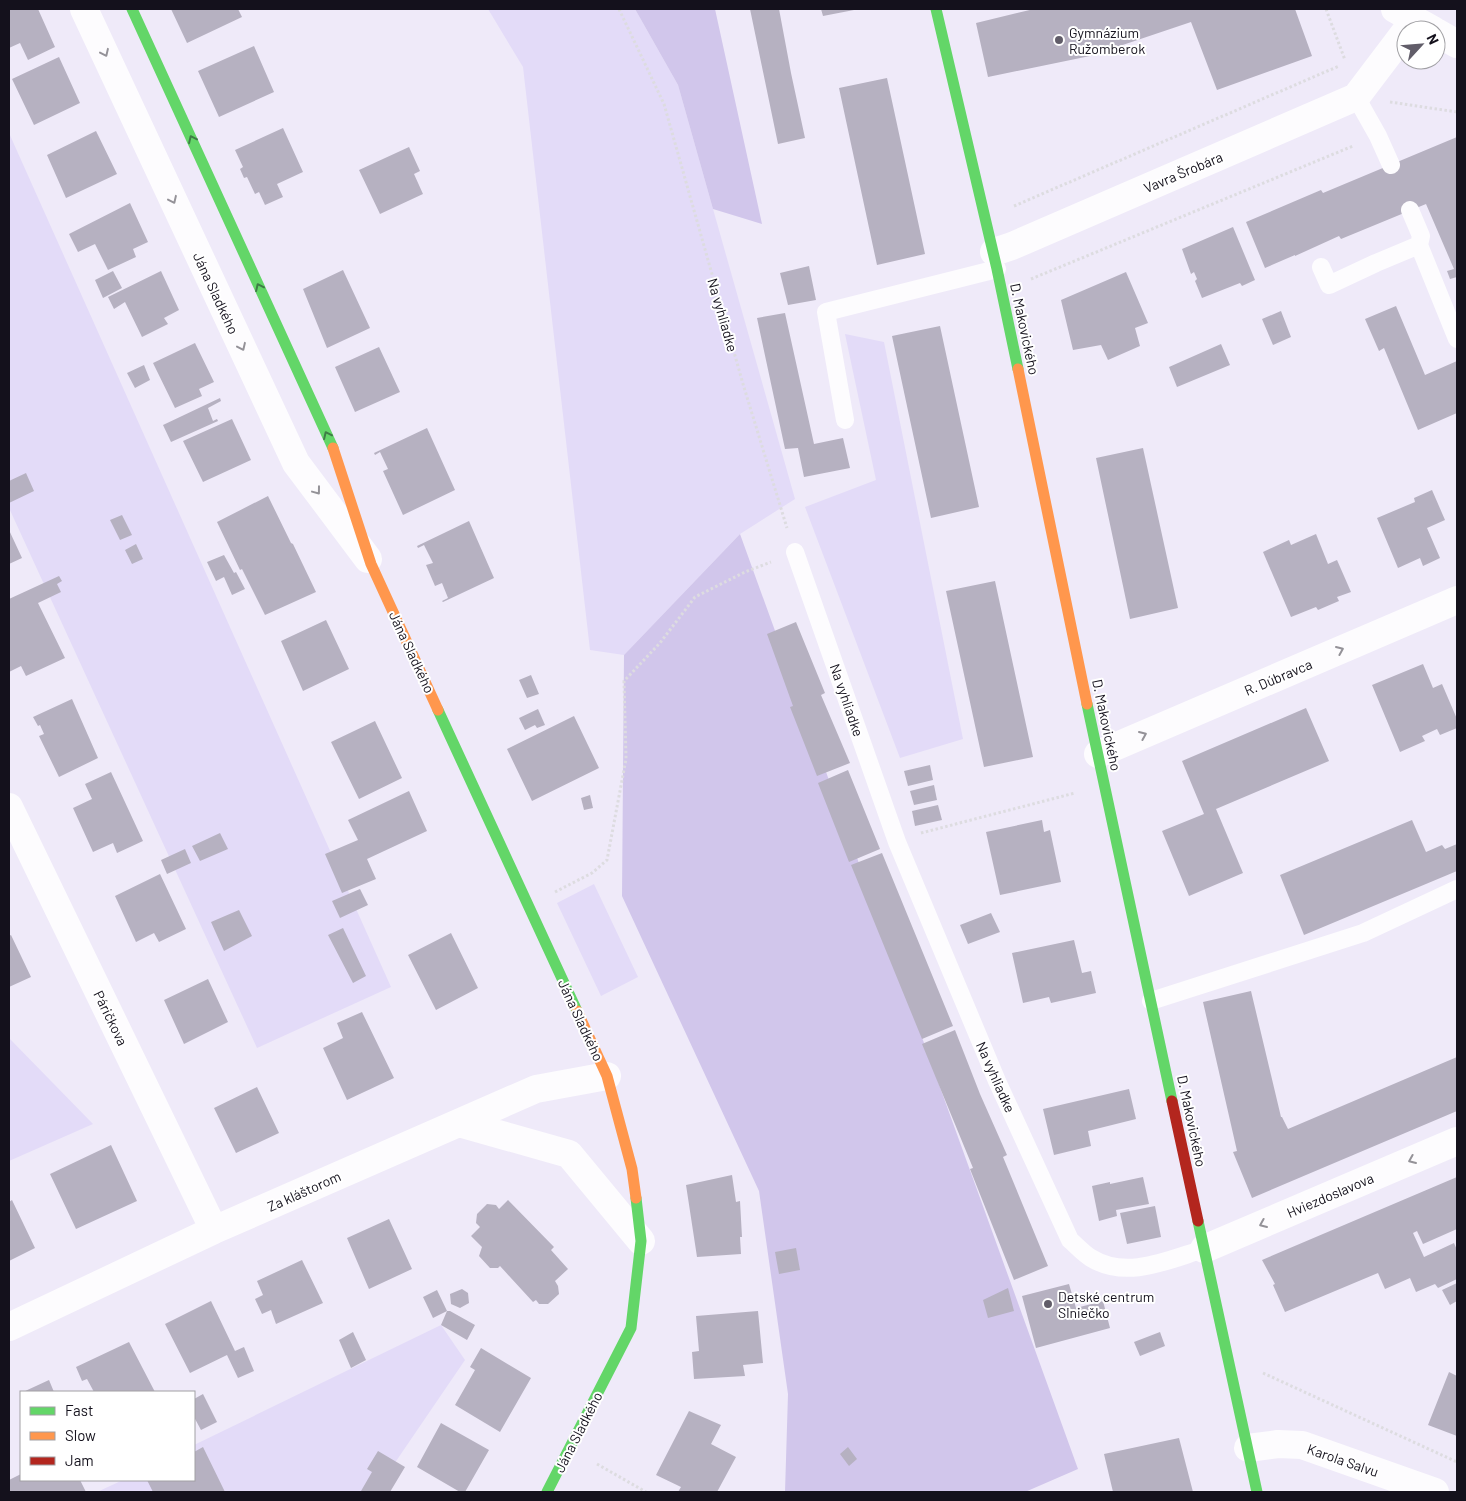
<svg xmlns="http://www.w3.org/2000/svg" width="1466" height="1501" font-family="Barlow,sans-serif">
	<rect width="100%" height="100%" fill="#efeaf9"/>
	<path fill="#e3dbf8" d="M488,9H635L678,85L795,499L740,534L624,655L590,650L523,67Z
		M9,133L391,987L257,1048L9,508Z
		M845,334L884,342L963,739L900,758L805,507L876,480Z
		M594,884L638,977L601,996L557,903Z
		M9,1038L93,1124L9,1161Z
		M441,1325L465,1360L375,1492H97L123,1480H194V1445Z"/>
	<path fill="#d1c6eb" d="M635,9H715L762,224L713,209L678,85Z
		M740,534L1078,1469L1025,1492H785L788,1394L759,1191L622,896L624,655Z"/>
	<path fill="#b6b1c1" d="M9,9H38L55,47L28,60L20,43L9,48Z
		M171,9H238L242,17L187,43Z
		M750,9H779L791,73L805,138L778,144Z
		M821,9H854V10L823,16Z
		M1034,9H1295L1312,56L1217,90L1191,22L1090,56L988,77L976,23Z
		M254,46L274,92L219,117L198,71Z
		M59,57L80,103L34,125L12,79Z
		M887,78L925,254L877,265L839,88Z
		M283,128L303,172L277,184L283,197L265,205L259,192L255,194L247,177L244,178L240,169L243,167L235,150Z
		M96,131L117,174L66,198L47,155Z
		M1457,137V277L1450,279L1447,271L1454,269L1426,204L1341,239L1339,236L1295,256V255L1265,268L1246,222L1321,190L1323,193Z
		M409,147L420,171L414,174L423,194L380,214L359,170Z
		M130,203L148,242L133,249L136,257L108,270L95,244L78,252L69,234Z
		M1233,227L1255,280L1242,286L1240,283L1202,298L1195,281L1197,279L1194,272L1191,274L1182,249Z
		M809,266L816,300L788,305L780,273Z
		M343,270L370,328L327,348L303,289Z
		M113,271L122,288L103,298L95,280Z
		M161,271L179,310L164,318L168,324L142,337L125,302L114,309L108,297Z
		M1126,272L1148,323L1135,328L1140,346L1108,360L1101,345L1073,350L1061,300Z
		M1396,306L1425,375L1457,361V382H1456L1457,386V413L1418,430L1384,348L1379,351L1365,319Z
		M1281,311L1291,337L1273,345L1262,319Z
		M785,313L814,444L843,438L850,468L804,477L798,448L785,449L757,318Z
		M940,326L979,507L931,518L892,336Z
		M195,343L214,382L199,389L202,396L175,408L153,363Z
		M1221,344L1230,365L1177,387L1169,367Z
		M379,347L400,392L355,412L335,367Z
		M144,365L150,380L135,388L127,373Z
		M220,398L221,401L208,408L213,421L217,419L218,421L171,442L163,425Z
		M232,419L251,460L203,482L183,441Z
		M427,428L455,490L403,515L383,471L388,469L380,452L375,455L374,453Z
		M1143,448L1178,608L1130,619L1096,458Z
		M26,473L34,491L9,503V481Z
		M1432,490L1445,520L1427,528L1440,558L1423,566L1420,558L1398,568L1377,518L1415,502L1414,498Z
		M268,496L291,543L293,544L316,592L265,615L242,569L240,570L217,522Z
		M122,515L132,535L120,540L110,520Z
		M469,521L494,578L443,602L442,601L448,598L442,583L435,586L426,565L433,563L424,545L418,548L417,546Z
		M9,530L22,558L9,564Z
		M1316,534L1328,564L1337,560L1351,592L1337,597L1339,601L1318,610L1316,607L1291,617L1263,552L1289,540L1291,545Z
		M136,544L143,559L132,564L125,550Z
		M224,555L234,573L236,572L245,589L232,595L224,577L216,581L207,562Z
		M59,576L62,581L57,584L61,592L38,603L65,658L26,676L21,666L9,672V599Z
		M995,581L1033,757L984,767L946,591Z
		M326,620L349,669L303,691L281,641Z
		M796,622L825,693L821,695L850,763L817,776L790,707L793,706L767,634Z
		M1423,664L1433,688L1442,684L1457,719V728L1440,735L1437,729L1422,736L1425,741L1400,752L1372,685Z
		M531,675L539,694L527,698L519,680Z
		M72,699L98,758L59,777L39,736L44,734L40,725L38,726L33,717Z
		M1306,708L1329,761L1216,809L1243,873L1189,896L1162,831L1204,814L1182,761Z
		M538,709L545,725L537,728L535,725L525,730L519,718Z
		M574,716L599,768L532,801L507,749Z
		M375,721L402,778L359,799L331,742Z
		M930,765L933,780L908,786L904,771Z
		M848,770L880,849L849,862L818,783Z
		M111,772L143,841L117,853L113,843L93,852L73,808L92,799L85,784Z
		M934,785L937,800L914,805L910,791Z
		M409,791L427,831L367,859L376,879L342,893L325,854L358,840L348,820Z
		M590,795L593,808L584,810L581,798Z
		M938,805L942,820L915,826L912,811Z
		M1042,820L1044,832L1050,830L1061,882L1000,895L986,832Z
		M1412,820L1426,852L1442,845L1445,849L1457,844V871L1304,935L1280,875Z
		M220,833L228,849L200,861L192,846Z
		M185,849L191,863L167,874L161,860Z
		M882,853L953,1026L922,1039L851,865Z
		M160,874L186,929L159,942L154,933L136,942L115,896Z
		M360,889L368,905L340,918L332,901Z
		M239,910L252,936L224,951L211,922Z
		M991,913L1000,932L968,944L960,925Z
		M343,928L366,976L353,983L328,935Z
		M451,933L478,988L436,1010L408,955Z
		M11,935L31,977L9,987V936Z
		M1074,940L1082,973L1091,971L1096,993L1051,1003L1049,997L1023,1003L1012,953Z
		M208,979L228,1022L184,1044L164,1000Z
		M1251,991L1281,1117H1282L1288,1129L1457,1057V1111L1252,1198L1233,1152L1237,1151L1203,1002Z
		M362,1012L394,1078L347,1100L323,1048L343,1038L337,1023Z
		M955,1030L980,1094L1007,1155L1003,1157L1048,1266L1014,1280L970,1169L973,1168L922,1044Z
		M257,1087L279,1133L236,1153L214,1108Z
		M1129,1089L1136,1119L1088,1131L1091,1146L1054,1155L1043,1109Z
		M111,1145L137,1201L76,1229L50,1174Z
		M732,1175L736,1202L740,1201L742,1237H740L741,1254L697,1257L686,1185Z
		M1143,1177L1149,1204L1116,1210L1117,1216L1099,1221L1092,1186L1110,1182V1184Z
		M1457,1177V1229L1423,1244L1417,1231L1413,1233L1424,1257L1454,1243L1457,1250V1279L1438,1288L1435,1284L1416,1292L1410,1278L1385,1289L1378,1273L1285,1312L1273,1285L1275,1284L1262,1260Z
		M12,1200L35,1248L9,1261V1202Z
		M508,1200L554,1247L551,1250L568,1269L555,1281L558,1286L559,1294L548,1304H539L536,1300L533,1302L500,1266L498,1268H490L479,1256L482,1247L471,1236L480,1227L476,1223L477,1214L487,1204L496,1205L499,1209Z
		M1155,1206L1161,1237L1127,1244L1120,1213Z
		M389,1219L412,1269L369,1289L347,1238Z
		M796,1248L800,1270L779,1274L775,1252Z
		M302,1260L323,1303L276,1324L271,1310L262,1314L255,1299L263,1295L257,1281Z
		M1457,1283V1301L1450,1305L1442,1290Z
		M1069,1284L1076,1308L1103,1301L1110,1328L1036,1348L1022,1296Z
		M1008,1288L1014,1311L988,1318L983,1300Z
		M462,1289L468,1293L469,1303L460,1308L451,1304L450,1294Z
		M437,1290L447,1311L433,1318L423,1297Z
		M211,1301L235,1351L244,1347L254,1371L238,1378L227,1355L190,1373L165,1324Z
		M447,1311H450L475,1325L467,1340L441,1325Z
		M758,1311L763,1363L743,1365L745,1376L694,1379L692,1352L699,1351L696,1316Z
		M353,1332L366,1360L351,1368L339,1340Z
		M1160,1332L1165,1346L1140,1356L1134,1342Z
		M129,1342L155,1392H94L87,1379L82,1381L76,1367Z
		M481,1348L531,1378L500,1432L455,1405L475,1370L470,1367Z
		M1449,1372L1457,1376V1436L1428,1425Z
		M49,1380L54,1392H23Z
		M203,1394L217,1422L201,1430L194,1417V1399Z
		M689,1411L721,1425L711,1444L736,1457L717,1492H678L681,1487L656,1475Z
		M441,1423L489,1450L465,1492H460L417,1467Z
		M1179,1438L1193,1492H1113L1104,1454Z
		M203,1447L225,1492H153L147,1480H194V1452Z
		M848,1447L857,1459L849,1466L840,1454Z
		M378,1451L405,1467L390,1492H363L361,1491L372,1472L367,1469Z
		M21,1474V1480H80L86,1492H9V1480Z"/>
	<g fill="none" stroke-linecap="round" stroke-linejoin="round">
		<path stroke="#dddce0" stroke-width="3" stroke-dasharray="2.5 2.5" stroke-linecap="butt" d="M619,9L664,104L743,384L787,528
			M1326,9L1345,60
			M1390,102L1457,112
			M1014,206L1339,66
			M1031,279L1353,146
			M921,833L1075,793
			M555,892L592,873L607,860L626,759L624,681L660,643L695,597L745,572L771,562
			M1263,1373L1457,1462
			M597,1464L646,1492"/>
		<path stroke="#fdfcfe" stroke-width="18" d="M1356,97L1378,136L1391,165
			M1419,245L1457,339
			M1321,267L1329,285L1376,263L1419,245L1421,236L1410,210
			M845,420L826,312L997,269
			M795,552L897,842L997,1081L1070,1240C1077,1246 1083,1253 1091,1258C1126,1280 1168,1260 1204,1249
			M1151,1001L1363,933L1457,889"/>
		<path stroke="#fdfcfe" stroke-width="28" d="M84,9L296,463L368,559
			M1395,9L1433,30
			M1436,32L1457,44
			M994,252L1012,246L1356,97L1406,31
			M1098,754L1457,600
			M9,807L214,1230
			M459,1123L569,1154L641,1241
			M1204,1249L1457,1141
			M9,1327L214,1230L536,1089L607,1076
			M1248,1448L1278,1444L1302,1445L1435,1492"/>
		<path stroke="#63d668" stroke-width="11" d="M132,9L333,448
			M936,9L997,269L1018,369
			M1087,704L1172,1101
			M438,710L577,1011
			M1198,1221L1257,1492
			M547,1492L631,1328L641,1241L636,1198"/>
		<path stroke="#ff974d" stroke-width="11" d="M1018,369L1087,704
			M333,448L371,564L438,710
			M577,1011L607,1076L632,1169L636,1198"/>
		<path stroke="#b3261e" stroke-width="11" d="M1172,1101L1198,1221"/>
	</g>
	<defs><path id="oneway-chevron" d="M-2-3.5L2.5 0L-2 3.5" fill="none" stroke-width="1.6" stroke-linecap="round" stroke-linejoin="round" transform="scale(1.25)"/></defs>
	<g stroke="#949298">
		<use href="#oneway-chevron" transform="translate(105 53) rotate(65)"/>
		<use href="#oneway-chevron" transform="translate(173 200) rotate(65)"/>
		<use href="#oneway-chevron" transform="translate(242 347) rotate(65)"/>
		<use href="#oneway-chevron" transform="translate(317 491) rotate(53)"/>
		<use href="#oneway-chevron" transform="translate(1340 650) rotate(-23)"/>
		<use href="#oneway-chevron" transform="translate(1143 735) rotate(-23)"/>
		<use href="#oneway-chevron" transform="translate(1412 1160) rotate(157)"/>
		<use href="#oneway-chevron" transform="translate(1263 1224) rotate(157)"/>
	</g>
	<g stroke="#3f7d46">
		<use href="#oneway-chevron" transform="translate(192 139) rotate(-115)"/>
		<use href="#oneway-chevron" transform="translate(259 287) rotate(-115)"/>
		<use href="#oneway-chevron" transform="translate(327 435) rotate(-115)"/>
	</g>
	<g fill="#615d69" stroke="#fff" stroke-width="2">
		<circle cx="1059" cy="40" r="5"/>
		<circle cx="1048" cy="1304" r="5"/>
	</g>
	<g text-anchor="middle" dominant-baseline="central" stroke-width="4" stroke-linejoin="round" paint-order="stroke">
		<g font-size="14" fill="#14111c" stroke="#fff" text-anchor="start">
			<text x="1069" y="32">Gymnázium<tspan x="1069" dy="16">Ružomberok</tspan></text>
			<text x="1058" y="1296">Detské centrum<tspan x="1058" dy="16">Slniečko</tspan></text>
		</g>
		<g font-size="14" fill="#14111c" stroke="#fff">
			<text transform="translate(1183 172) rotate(-23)">Vavra Šrobára</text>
			<text transform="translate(216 293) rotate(65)">Jána Sladkého</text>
			<text transform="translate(723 315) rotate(74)">Na vyhliadke</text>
			<text transform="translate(1025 329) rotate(78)">D. Makovického</text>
			<text transform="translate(412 652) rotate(65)">Jána Sladkého</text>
			<text transform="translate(1278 677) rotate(-23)">R. Dúbravca</text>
			<text transform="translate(847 700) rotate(71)">Na vyhliadke</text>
			<text transform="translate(1107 725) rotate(78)">D. Makovického</text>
			<text transform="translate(111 1018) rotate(64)">Páričkova</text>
			<text transform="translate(581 1020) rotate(65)">Jána Sladkého</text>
			<text transform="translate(996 1077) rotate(66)">Na vyhliadke</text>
			<text transform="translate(1192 1121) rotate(78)">D. Makovického</text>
			<text transform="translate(304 1191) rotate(-24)">Za kláštorom</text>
			<text transform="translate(1330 1195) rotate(-23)">Hviezdoslavova</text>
			<text transform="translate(578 1432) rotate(-63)">Jána Sladkého</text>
			<text transform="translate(1343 1460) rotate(19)">Karola Salvu</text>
		</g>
	</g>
	<rect width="1466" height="1501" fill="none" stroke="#14111c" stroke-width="20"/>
	<rect x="20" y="1391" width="175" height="90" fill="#ffffff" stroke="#a1a0a4"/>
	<rect x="30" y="1407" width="25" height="8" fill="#63d668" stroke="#a1a0a4"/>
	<text x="65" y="1416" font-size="15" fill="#14111c">Fast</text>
	<rect x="30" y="1432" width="25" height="8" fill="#ff974d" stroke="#a1a0a4"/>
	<text x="65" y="1441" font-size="15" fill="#14111c">Slow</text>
	<rect x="30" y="1457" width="25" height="8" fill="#b3261e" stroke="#a1a0a4"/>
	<text x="65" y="1466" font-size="15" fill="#14111c">Jam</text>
	<g transform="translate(1421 45) rotate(64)"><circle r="24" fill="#ffffff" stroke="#a1a0a4"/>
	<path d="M0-4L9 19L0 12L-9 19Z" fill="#615d69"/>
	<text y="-8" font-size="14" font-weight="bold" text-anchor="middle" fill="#14111c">N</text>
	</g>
</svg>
